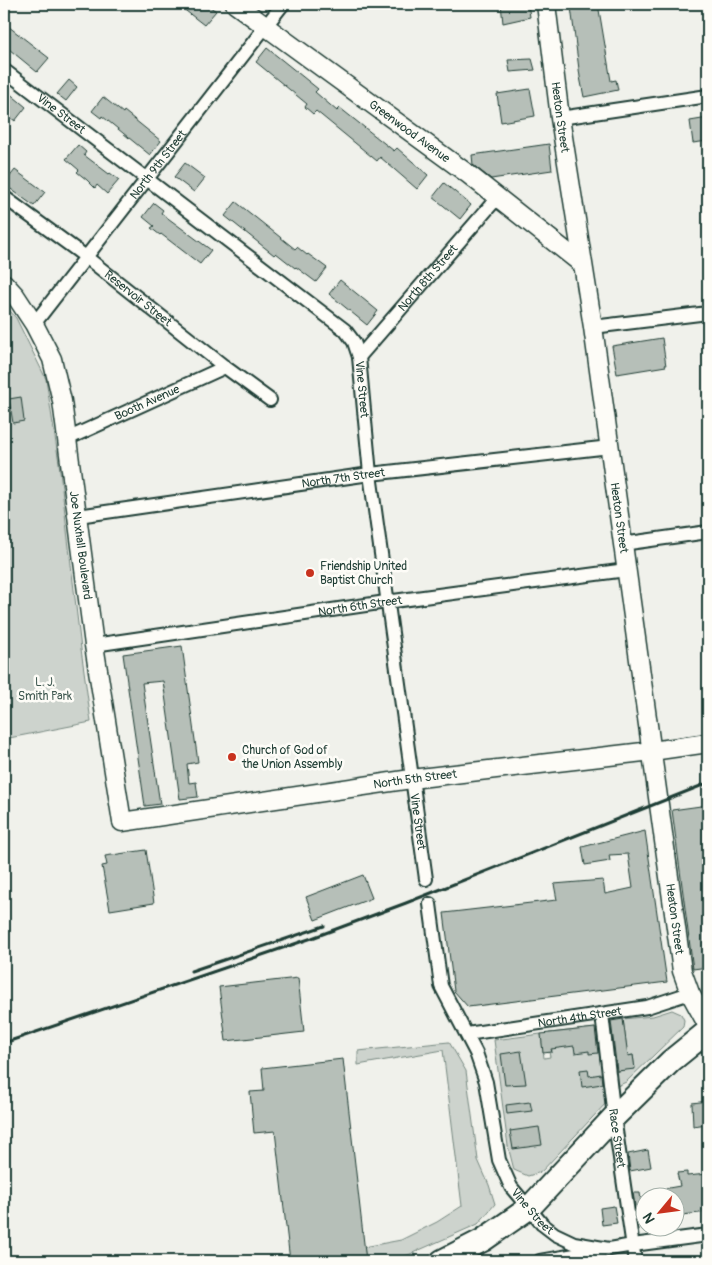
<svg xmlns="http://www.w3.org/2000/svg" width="712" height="1265" font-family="Pangolin,sans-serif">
	<rect width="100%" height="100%" fill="#f0f1eb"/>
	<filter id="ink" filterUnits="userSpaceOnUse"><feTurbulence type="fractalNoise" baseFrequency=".02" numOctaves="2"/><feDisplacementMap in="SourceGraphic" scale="10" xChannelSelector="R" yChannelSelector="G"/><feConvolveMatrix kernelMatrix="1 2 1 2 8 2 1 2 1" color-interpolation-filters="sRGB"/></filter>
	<g filter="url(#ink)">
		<path fill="#cdd3cd" stroke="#768880" d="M4,304L16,318L46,379L59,463L81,649L91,722L4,739Z
			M672,1010L681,1014L684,1020L683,1027L626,1082L615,1087L614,1072L635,1068L633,1055L613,1058L611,1045L626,1043L623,1019L653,1016Z
			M597,1028L598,1036L596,1037L608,1101L541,1172L528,1176L514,1170L508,1146L494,1040L541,1034L544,1058L550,1057L549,1052L552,1051L549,1033Z
			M449,1042L466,1071L478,1160L489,1185L495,1204L478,1224L408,1255L381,1261H366L364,1247L401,1240L437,1222L462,1206L443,1050L358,1065V1051Z"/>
		<path fill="#b6bfb8" stroke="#1f3d34" d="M177,4H206L216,11L204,25Z
			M501,4H528L530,17L503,23Z
			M590,4H598L611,81L616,80L618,90L584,97L580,77L571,7Z
			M4,23L49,58L37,72L4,45Z
			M267,48L318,89L315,92L337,111L340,108L394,151L397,148L428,175L417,189L380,157L377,161L316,111L313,114L305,107L307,104L256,62Z
			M532,59L535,70L510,72L508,60Z
			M69,80L77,87L66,101L57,94Z
			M530,89L535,116L501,122L497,94Z
			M8,92L26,107L15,121L4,112V96Z
			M103,97L123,113L124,111L161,141L150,155L102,116L101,118L92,111Z
			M708,118V141L693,143L690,121Z
			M549,144L552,170L491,179L473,165L472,155Z
			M78,145L86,152L84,155L109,174L110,173L119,180L107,194L97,185L95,188L87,180L77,172L79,170L66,159Z
			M185,163L205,178L194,192L174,177Z
			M15,170L45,192L34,206L4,184Z
			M444,183L471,205L460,219L433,197Z
			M236,202L295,249L297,247L307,255L308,254L327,268L316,282L296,267L295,268L276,253L274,255L225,216Z
			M154,203L163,210L161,213L211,250L200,264L161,234L160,235L151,228L154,226L143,217Z
			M340,280L378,311L367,325L329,294Z
			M662,338L666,366L617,374L612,346Z
			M21,397L24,421L13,423L9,399Z
			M182,646L198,762L187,764L189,783L196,782L198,797L180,799L163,681L142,683L160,804L145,806L123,654Z
			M708,805V967L693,969L672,810Z
			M645,831L667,982L468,1007L454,991L444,913L557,900L554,884L603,880L605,894L633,888L628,854L609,855L610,861L585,865L582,847Z
			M146,850L154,903L110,910L102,866L107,865L105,856Z
			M363,875L372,898L315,920L306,897Z
			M298,978L304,1032L226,1041L219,987Z
			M623,1019L628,1056L633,1055L635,1069L617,1071L611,1021Z
			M595,1028L598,1053L589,1054V1051L575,1053L574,1046L551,1049L552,1052L543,1053L541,1034Z
			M521,1051L526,1084L505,1085L501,1054Z
			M343,1059L366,1261H290L275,1131L254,1133L250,1092L264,1091L262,1068Z
			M588,1069L589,1076L601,1074L602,1084L582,1087L580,1070Z
			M708,1101V1122H706L707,1124L693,1126L692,1103Z
			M530,1102L532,1111L507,1114L506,1105Z
			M539,1127L542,1145L513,1149L510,1131Z
			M648,1150L651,1167L630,1171L628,1154Z
			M687,1172V1176L707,1174L708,1212L674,1216V1198H664L663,1189L680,1186L677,1173Z
			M633,1193H640L644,1223L638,1224Z
			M614,1206L617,1223L602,1225L600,1208Z"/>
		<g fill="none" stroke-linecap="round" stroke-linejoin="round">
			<defs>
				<g id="street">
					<path id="s1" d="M4,70L345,330L354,342L359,357L370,474L426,879"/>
					<path d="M560,118L708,96"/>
					<path id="s2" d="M4,197L86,257L225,367L270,400"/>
					<path id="s3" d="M34,324L283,4"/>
					<path d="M593,327L708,313"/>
					<path id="s4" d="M359,357L497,198"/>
					<path id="s5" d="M67,439L225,367"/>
					<path id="s6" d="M78,516L370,474L610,447"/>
					<path d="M622,544L708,532"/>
					<path id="s7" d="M94,645L386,602L626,570"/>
					<path id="s8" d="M430,904L441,986L476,1053L486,1082L499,1160L511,1187L542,1224L555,1234L574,1243L609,1249"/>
					<path id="s9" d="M602,1014L614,1117L635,1261"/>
					<path id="s10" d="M467,1034L647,1007L690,993"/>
					<path d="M540,1261L633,1245L708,1235"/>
				</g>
				<g id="secondary">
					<path id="s11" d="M235,4L468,174L582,264"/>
					<path id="s12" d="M546,4L560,118L593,327L682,971L690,993L708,1026"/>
					<path id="s13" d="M4,283L15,295L34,324L52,359L62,401L94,645L122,822L411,779L652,751L708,743"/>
				</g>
				<path id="highway" d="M442,1261L483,1240L529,1208L614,1117L671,1061L708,1031"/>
			</defs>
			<use href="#street" stroke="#1f3d34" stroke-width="16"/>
			<use href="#secondary" stroke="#1f3d34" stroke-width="21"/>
			<use href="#highway" stroke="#1f3d34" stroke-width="26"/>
			<use href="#street" stroke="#fdfcf7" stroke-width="12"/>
			<use href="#secondary" stroke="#fdfcf7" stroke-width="18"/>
			<use href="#highway" stroke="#fdfcf7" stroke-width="22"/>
			<path stroke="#1f3d34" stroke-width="3" d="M191,971L324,926
				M4,1043L312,938L406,903L708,783"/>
		</g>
	</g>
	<g fill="#c8321e" stroke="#fdfcf7" stroke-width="2">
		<circle cx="310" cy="573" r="5"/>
		<circle cx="232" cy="757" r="5"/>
	</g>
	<g text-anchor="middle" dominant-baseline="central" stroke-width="5" stroke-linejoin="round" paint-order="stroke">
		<g font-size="12" fill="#1f3d34" stroke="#fdfcf7">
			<text stroke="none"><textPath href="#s1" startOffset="72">Vine Street</textPath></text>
			<text stroke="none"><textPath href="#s12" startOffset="114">Heaton Street</textPath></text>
			<text stroke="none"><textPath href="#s11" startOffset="216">Greenwood Avenue</textPath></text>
			<text stroke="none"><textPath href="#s3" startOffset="202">North 9th Street</textPath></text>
			<text stroke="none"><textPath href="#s4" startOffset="105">North 8th Street</textPath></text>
			<text stroke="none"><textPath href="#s2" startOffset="168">Reservoir Street</textPath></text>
			<text stroke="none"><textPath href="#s1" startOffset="492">Vine Street</textPath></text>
			<text stroke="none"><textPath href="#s5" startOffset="88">Booth Avenue</textPath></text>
			<text stroke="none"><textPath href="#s6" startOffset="268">North 7th Street</textPath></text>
			<text stroke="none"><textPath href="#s12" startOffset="519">Heaton Street</textPath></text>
			<text stroke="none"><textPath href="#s13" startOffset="279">Joe Nuxhall Boulevard</textPath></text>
			<text stroke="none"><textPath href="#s7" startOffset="269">North 6th Street</textPath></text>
			<text stroke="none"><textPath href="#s13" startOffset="855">North 5th Street</textPath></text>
			<text stroke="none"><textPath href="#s1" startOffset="928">Vine Street</textPath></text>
			<text stroke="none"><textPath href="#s12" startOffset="924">Heaton Street</textPath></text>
			<text stroke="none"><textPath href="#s10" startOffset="114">North 4th Street</textPath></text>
			<text stroke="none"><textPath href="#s9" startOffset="125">Race Street</textPath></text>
			<text stroke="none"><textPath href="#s8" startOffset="330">Vine Street</textPath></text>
		</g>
		<g font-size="12" fill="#1f3d34" stroke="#fdfcf7" text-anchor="start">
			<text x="320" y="566">Friendship United<tspan x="320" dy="14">Baptist Church</tspan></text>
			<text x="242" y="750">Church of God of<tspan x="242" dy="14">the Union Assembly</tspan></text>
		</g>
		<g font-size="12" fill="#425b53" stroke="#fdfcf7">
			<text x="45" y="682">L. J.<tspan x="45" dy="14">Smith Park</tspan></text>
		</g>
	</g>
	<rect width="712" height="1265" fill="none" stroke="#fdfcf7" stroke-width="20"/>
	<rect x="10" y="10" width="692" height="1245" fill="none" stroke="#1f3d34" stroke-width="2" filter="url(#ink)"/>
	<g transform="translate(660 1212) rotate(241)"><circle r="24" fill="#fdfcf7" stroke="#a4b0a9"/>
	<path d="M0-4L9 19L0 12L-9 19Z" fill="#c8321e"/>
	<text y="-8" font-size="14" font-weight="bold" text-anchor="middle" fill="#1f3d34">N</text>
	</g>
</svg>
